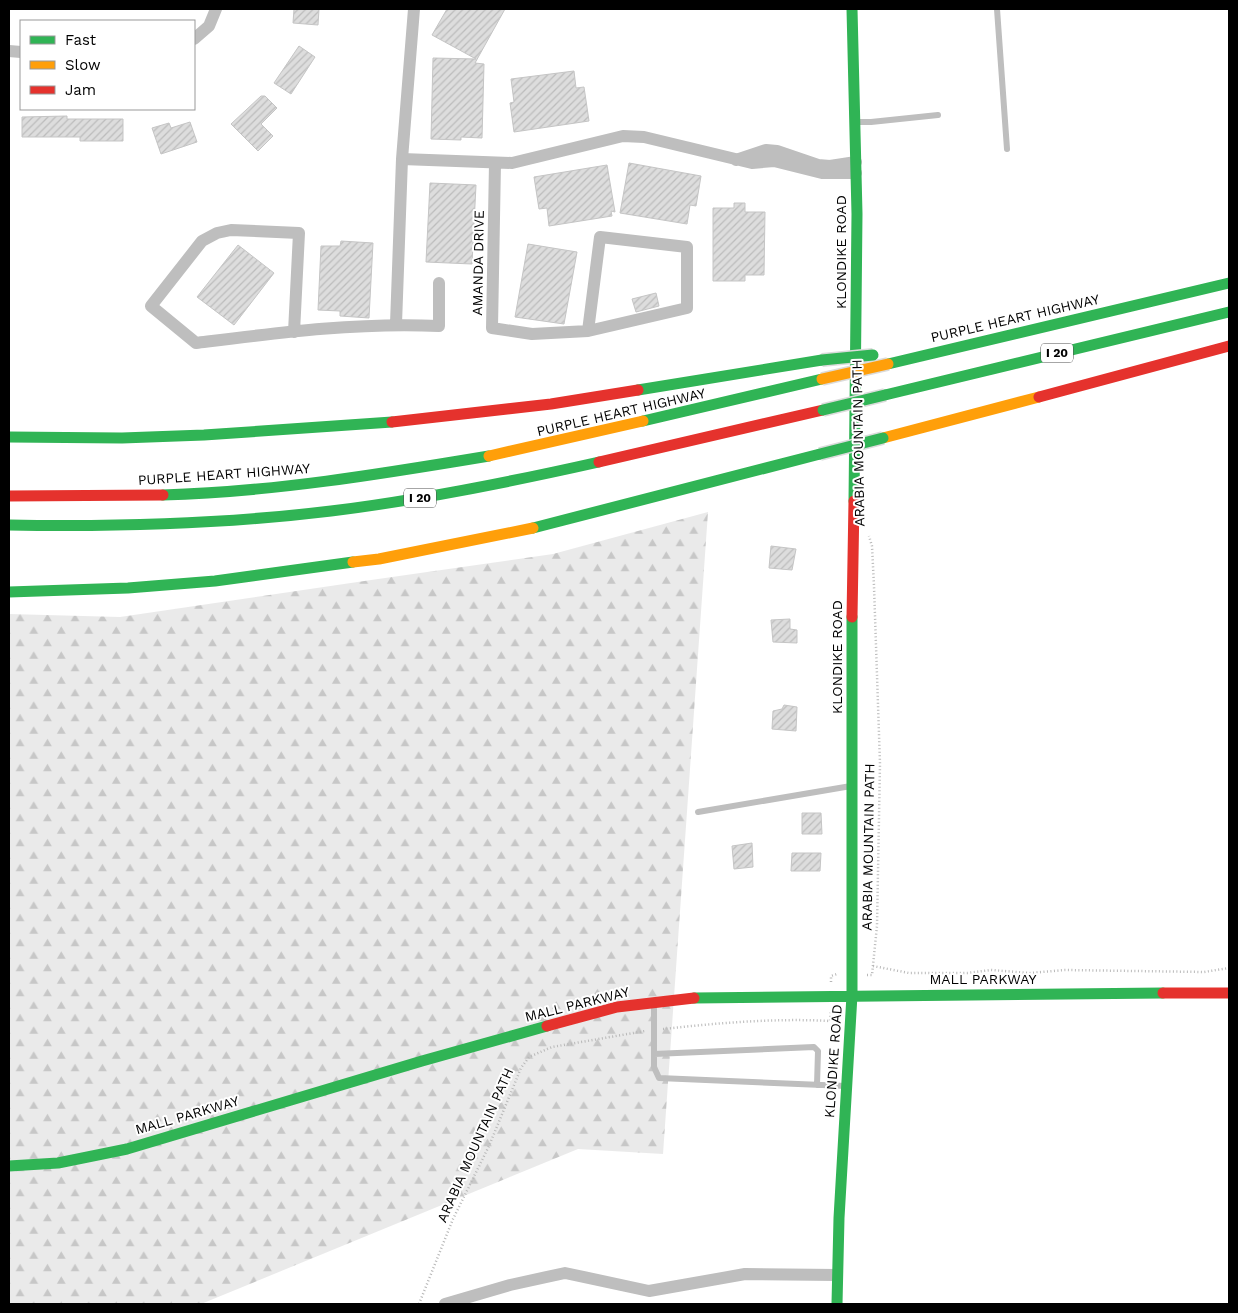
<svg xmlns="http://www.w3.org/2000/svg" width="1238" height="1313" font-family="'Work Sans',sans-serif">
	<defs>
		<pattern id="forest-firs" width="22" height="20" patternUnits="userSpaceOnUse" patternTransform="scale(1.25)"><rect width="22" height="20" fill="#eaeaea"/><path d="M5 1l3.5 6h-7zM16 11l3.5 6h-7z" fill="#c7c7c7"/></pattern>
		<pattern id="building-hatch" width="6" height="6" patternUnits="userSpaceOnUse" patternTransform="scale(1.25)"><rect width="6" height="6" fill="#ddd"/><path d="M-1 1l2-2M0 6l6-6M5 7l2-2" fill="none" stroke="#bcbcbc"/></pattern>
	</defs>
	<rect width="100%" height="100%" fill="#fff"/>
	<path fill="url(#forest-firs)" d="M708,512L663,1154L578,1149L201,1304H9V614L120,617L378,579L553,554Z"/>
	<path fill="url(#building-hatch)" stroke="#c5c5c5" d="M294,9H319L318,25L293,23Z
		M447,9H505L475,63L484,64L482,138L461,137V140L431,139L433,58L476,59L432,35Z
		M299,46L315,57L291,94L274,83Z
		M574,71L576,88L584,87L589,121L514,132L510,103L514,102L511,79Z
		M261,96H265L277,108L261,124L273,136L258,151L231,124Z
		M67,116V119H123V141H80V137H22V117Z
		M190,122L197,142L161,154L152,128L169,123L171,128Z
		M629,163L701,176L696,206L690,205L687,224L620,213Z
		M607,165L615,212L611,211L612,216L549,226L547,208L539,209L534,177Z
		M430,183L476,185L472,264L426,262Z
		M734,203H745V212H765L764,275H745V281H713V208H734Z
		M341,241L373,243L369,318L340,316V311L318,310L321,246H340Z
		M528,244L577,252L564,324L515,317Z
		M238,245L274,273L234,325L197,297Z
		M656,293L659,306L636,312L632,299Z
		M771,546L796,549L792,570L769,568Z
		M790,619V629L797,630V643L773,642L771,620Z
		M784,705L797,707L796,731L772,729L773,711L782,709Z
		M802,813H821L822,834H802Z
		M752,843L753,867L734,869L732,846Z
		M792,853H821L820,871H791Z"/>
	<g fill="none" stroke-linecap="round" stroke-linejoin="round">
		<path stroke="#b8b8b8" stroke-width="2.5" stroke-dasharray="1 2.5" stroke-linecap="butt" d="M873,966L909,973H967L991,970L1030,973L1065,970L1204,972L1229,968
			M867,975H872L877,926L880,764L874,586L872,546L869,536
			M831,982V976L837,974
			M663,1029C718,1023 775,1018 830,1021L831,1010
			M419,1304L453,1219L489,1146L521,1068L529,1057L552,1047L645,1031"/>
		<path stroke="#bebebe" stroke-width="6" d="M997,9L1007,149
			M856,122H871L938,115
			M698,812L851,786
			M654,1004V1067L659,1078L846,1086
			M654,1054L814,1047L818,1051L817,1085"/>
		<path stroke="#bebebe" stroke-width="12" d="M414,9L402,159L512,163L623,136L644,137L752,163L774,161L822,173H856
			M194,39L209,26L216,9
			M9,51L21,52
			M736,160L766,150L777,151L818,165L830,166L856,162
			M495,163L492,328L532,334L588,331L687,308V247L600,237L588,331
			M396,324L402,159
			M294,332L299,233L231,230L217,233L202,241L151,306L196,343C276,333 358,322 439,326V283
			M445,1304L510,1285L565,1273L649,1291L745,1274L837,1275"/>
		<path stroke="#30b455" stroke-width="11" d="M852,9L857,214L854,501
			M888,364L1229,283
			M638,390L822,360
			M885,395L1229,312
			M643,421L822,379
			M9,437L122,438L204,435L392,422
			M163,495C272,492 381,474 489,456
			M9,525C117,527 224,524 331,511C421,500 510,482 599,462
			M533,528L820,454
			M9,592L128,588L215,581L353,562
			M694,998L1163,993
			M9,1166L58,1163L127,1149L422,1061L547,1026
			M837,1304L839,1218L852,995V617"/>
		<path stroke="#ff9f0a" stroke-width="11" d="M883,438L1039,397
			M489,456L643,421
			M353,562L379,559L533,528"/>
		<path stroke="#e5322d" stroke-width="11" d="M1039,397L1229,346
			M392,422L551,404L638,390
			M599,462L823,410
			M9,496L163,495
			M852,617L854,501
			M1163,993H1229
			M547,1026L617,1007L694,998"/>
		<defs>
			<path id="fast-bridge" d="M822,360L873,355
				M823,410L885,395
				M820,454L883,438"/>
			<path id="slow-bridge" d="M822,379L888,364"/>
		</defs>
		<use href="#fast-bridge" stroke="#dbdbdb" stroke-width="14" stroke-linecap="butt"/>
		<use href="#slow-bridge" stroke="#dbdbdb" stroke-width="14" stroke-linecap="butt"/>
		<use href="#fast-bridge" stroke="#30b455" stroke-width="11"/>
		<use href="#slow-bridge" stroke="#ff9f0a" stroke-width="11"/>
	</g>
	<g text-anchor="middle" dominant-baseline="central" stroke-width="4" stroke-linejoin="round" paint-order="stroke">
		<g fill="#fff" stroke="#4c4c4c" stroke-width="1">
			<rect x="1041" y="343.5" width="32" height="19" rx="4"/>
			<rect x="404" y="488.5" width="32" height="19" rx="4"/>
		</g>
		<g font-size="12" font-weight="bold" fill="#000">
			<text x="1057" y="353">I 20</text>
			<text x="420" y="498">I 20</text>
		</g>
		<g font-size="14" fill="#000" stroke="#fff">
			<text transform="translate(841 252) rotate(-90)">KLONDIKE ROAD</text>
			<text transform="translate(478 263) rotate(-89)">AMANDA DRIVE</text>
			<text transform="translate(1015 318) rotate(-13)">PURPLE HEART HIGHWAY</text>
			<text transform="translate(621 412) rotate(-13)">PURPLE HEART HIGHWAY</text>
			<text transform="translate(858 443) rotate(-91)">ARABIA MOUNTAIN PATH</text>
			<text transform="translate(224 474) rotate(-4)">PURPLE HEART HIGHWAY</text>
			<text transform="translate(837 657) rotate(-90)">KLONDIKE ROAD</text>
			<text transform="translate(868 847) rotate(-89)">ARABIA MOUNTAIN PATH</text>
			<text x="983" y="979">MALL PARKWAY</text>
			<text transform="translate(577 1004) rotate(-14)">MALL PARKWAY</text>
			<text transform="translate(833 1061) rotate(-86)">KLONDIKE ROAD</text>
			<text transform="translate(187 1115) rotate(-16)">MALL PARKWAY</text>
			<text transform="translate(475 1145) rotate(-66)">ARABIA MOUNTAIN PATH</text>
		</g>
	</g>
	<rect width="1238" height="1313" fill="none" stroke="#000000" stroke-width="20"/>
	<rect x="20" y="20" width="175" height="90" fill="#ffffff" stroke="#999999"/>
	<rect x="30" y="36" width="25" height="8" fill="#30b455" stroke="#999999"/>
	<text x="65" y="45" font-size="15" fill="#000000">Fast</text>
	<rect x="30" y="61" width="25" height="8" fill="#ff9f0a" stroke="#999999"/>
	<text x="65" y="70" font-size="15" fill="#000000">Slow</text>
	<rect x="30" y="86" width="25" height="8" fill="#e5322d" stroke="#999999"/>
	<text x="65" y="95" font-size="15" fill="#000000">Jam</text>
</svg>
